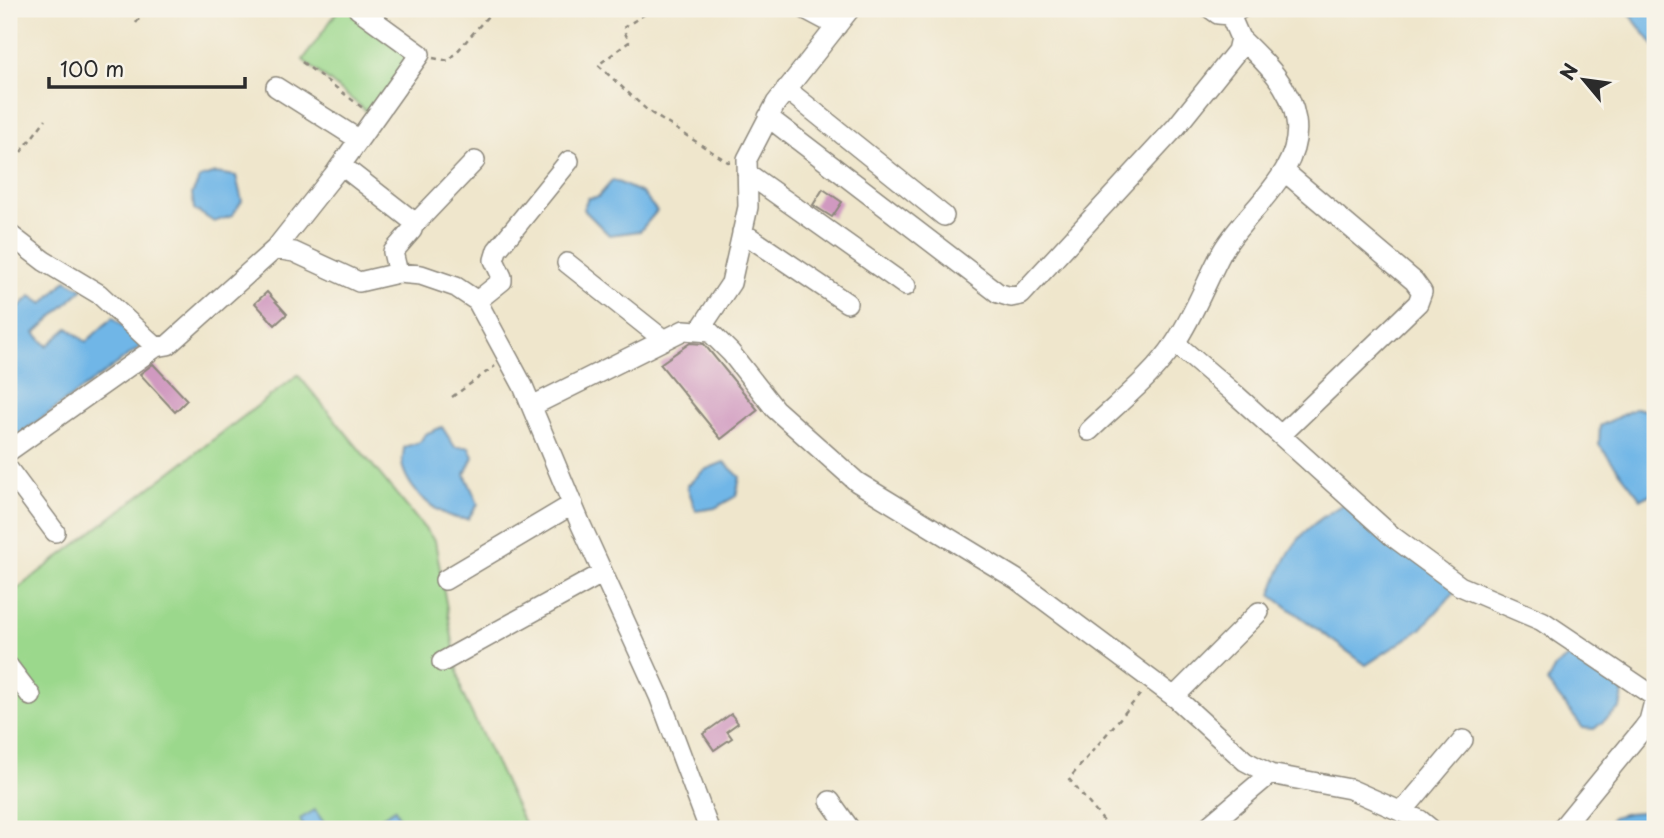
<svg xmlns="http://www.w3.org/2000/svg" width="1664" height="838" font-family="'Playpen Sans',sans-serif">
	<rect width="100%" height="100%" fill="#f7f3e8"/>
	<filter id="ink" filterUnits="userSpaceOnUse"><feTurbulence type="fractalNoise" baseFrequency=".0143" numOctaves="2"/><feDisplacementMap in="SourceGraphic" scale="14" xChannelSelector="R" yChannelSelector="G"/><feConvolveMatrix kernelMatrix="1 2 1 2 8 2 1 2 1" color-interpolation-filters="sRGB"/></filter>
	<filter id="wash" filterUnits="userSpaceOnUse"><feTurbulence type="fractalNoise" baseFrequency=".00686" numOctaves="4" result="noise"/><feDisplacementMap in="SourceGraphic" scale="28" xChannelSelector="R" yChannelSelector="G"/><feGaussianBlur stdDeviation="1.57" result="paint"/><feColorMatrix in="noise" values="0 0 0 0 0 0 0 0 0 0 0 0 0 0 0 0 0 1.4 0 .05"/><feComposite in="paint" operator="in"/></filter>
	<g filter="url(#wash)">
		<rect width="100%" height="100%" fill="#efe6cc"/>
		<path fill="#9bd88c" stroke="#63825c" stroke-width="2" d="M339,9H355L422,56L370,114L303,60Z
			M298,375L435,541L462,693L527,829H9V595Z"/>
		<path fill="#70b6e7" stroke="#4e7089" stroke-width="2" d="M1640,9H1655V47L1630,15Z
			M215,173L236,176L242,201L232,216L214,222L194,209L192,194L200,178Z
			M613,180L642,193L657,211L640,231L609,235L583,209L588,198L598,197Z
			M66,280L83,289L35,333L47,346L68,328L86,342L113,317L143,345L9,442V313L11,314L31,296L43,304Z
			M1636,408L1655,413V492L1641,499L1599,445L1600,426Z
			M442,427L455,447H469L473,457L465,474L478,504L468,519C442,520 411,494 403,468C401,462 404,453 404,447L420,442L425,434Z
			M724,462L740,477L736,496L715,508L696,511L687,486L704,470Z
			M1352,500L1461,585L1421,629L1366,665L1271,595C1287,545 1306,523 1352,500Z
			M1568,657L1592,659L1624,687L1620,708L1594,729L1583,728L1547,682L1555,667Z
			M395,809L405,829H363Z
			M315,810L324,823L334,824L337,829H304L300,819Z
			M1655,811V829H1608L1612,817L1628,813Z"/>
		<g id="blocks">
			<path fill="#d099c0" d="M823,189L842,202L832,217L813,205Z
				M267,292L287,314L275,325L255,303Z
				M690,343L704,344L758,410L721,439L660,364Z
				M153,364L187,400L175,412L140,374Z
				M731,714L738,723L727,731L732,738L714,750L703,734Z"/>
		</g>
	</g>
	<g filter="url(#ink)">
		<use href="#blocks" fill-opacity="0" stroke="#8d887c" stroke-width="2"/>
		<g fill="none" stroke-linecap="round" stroke-linejoin="round">
			<defs>
				<path id="minor" d="M805,9L837,26
					M1211,9L1218,14L1230,15L1240,9
					M276,87L358,139
					M786,89L944,216
					M768,117L998,293L1011,297L1021,295L1176,127L1237,51L1240,38L1230,15
					M341,165L414,222L412,230L393,252L398,273
					M747,173L906,286
					M415,224L475,161
					M742,232L847,303
					M9,234L44,261L99,294L156,347L168,345L275,249L336,172L420,54L358,9
					M275,249L294,252L359,282L398,273L421,275L456,287L477,301L523,386L581,525L659,696L709,829
					M567,263L664,340
					M477,301L502,281V277L494,260L497,250L569,161
					M699,331L731,283L748,207L747,159L776,103L850,9
					M1175,343L1236,395L1392,536L1460,586L1542,621L1655,697
					M532,406L684,330L710,332L731,353L775,409L857,482L1016,579L1177,699L1245,761L1270,774L1350,789L1420,820L1431,829
					M1089,431C1118,403 1153,376 1175,343C1194,315 1206,282 1222,252C1245,211 1304,173 1296,120C1291,86 1263,60 1240,38
					M1281,435L1418,303L1422,292L1414,281L1284,171
					M9,451L156,347
					M9,470L55,532
					M445,580L573,504
					M442,662L603,573
					M9,667L31,696
					M1174,697L1259,612
					M830,801L850,829
					M1402,812L1463,740
					M1205,829L1270,774
					M1561,829L1643,729L1649,721L1655,698"/>
			</defs>
			<use href="#minor" stroke="#8d887c" stroke-width="22"/>
			<path stroke="#8d887c" stroke-width="2.5" stroke-dasharray="5 5" stroke-linecap="butt" d="M653,9L623,28L629,42L598,65L648,111L728,162L732,161
				M136,23L146,9
				M433,58L449,61L494,9
				M302,62L363,108
				M9,168L46,119
				M452,397L495,366
				M1110,829L1069,779L1143,691"/>
			<use href="#minor" stroke="#fff" stroke-width="19"/>
		</g>
	</g>
	<rect width="1664" height="838" fill="none" stroke="#f7f3e8" stroke-width="35"/>
	<g transform="translate(1584 80) rotate(299)" stroke="#f7f3e8" stroke-width="5" paint-order="stroke">
	<path d="M0-5L12 26L0 18L-12 26Z" fill="#2b2b2b"/>
	<text y="-10" font-size="19" font-weight="bold" text-anchor="middle" fill="#2b2b2b">N</text>
	</g>
	<path d="M49 77v10h196v-10" fill="none" stroke="#2b2b2b" stroke-width="3.5"/>
	<text x="60" y="77" font-size="21" fill="#2b2b2b" stroke="#f7f3e8" stroke-width="5" paint-order="stroke">100 m</text>
</svg>
